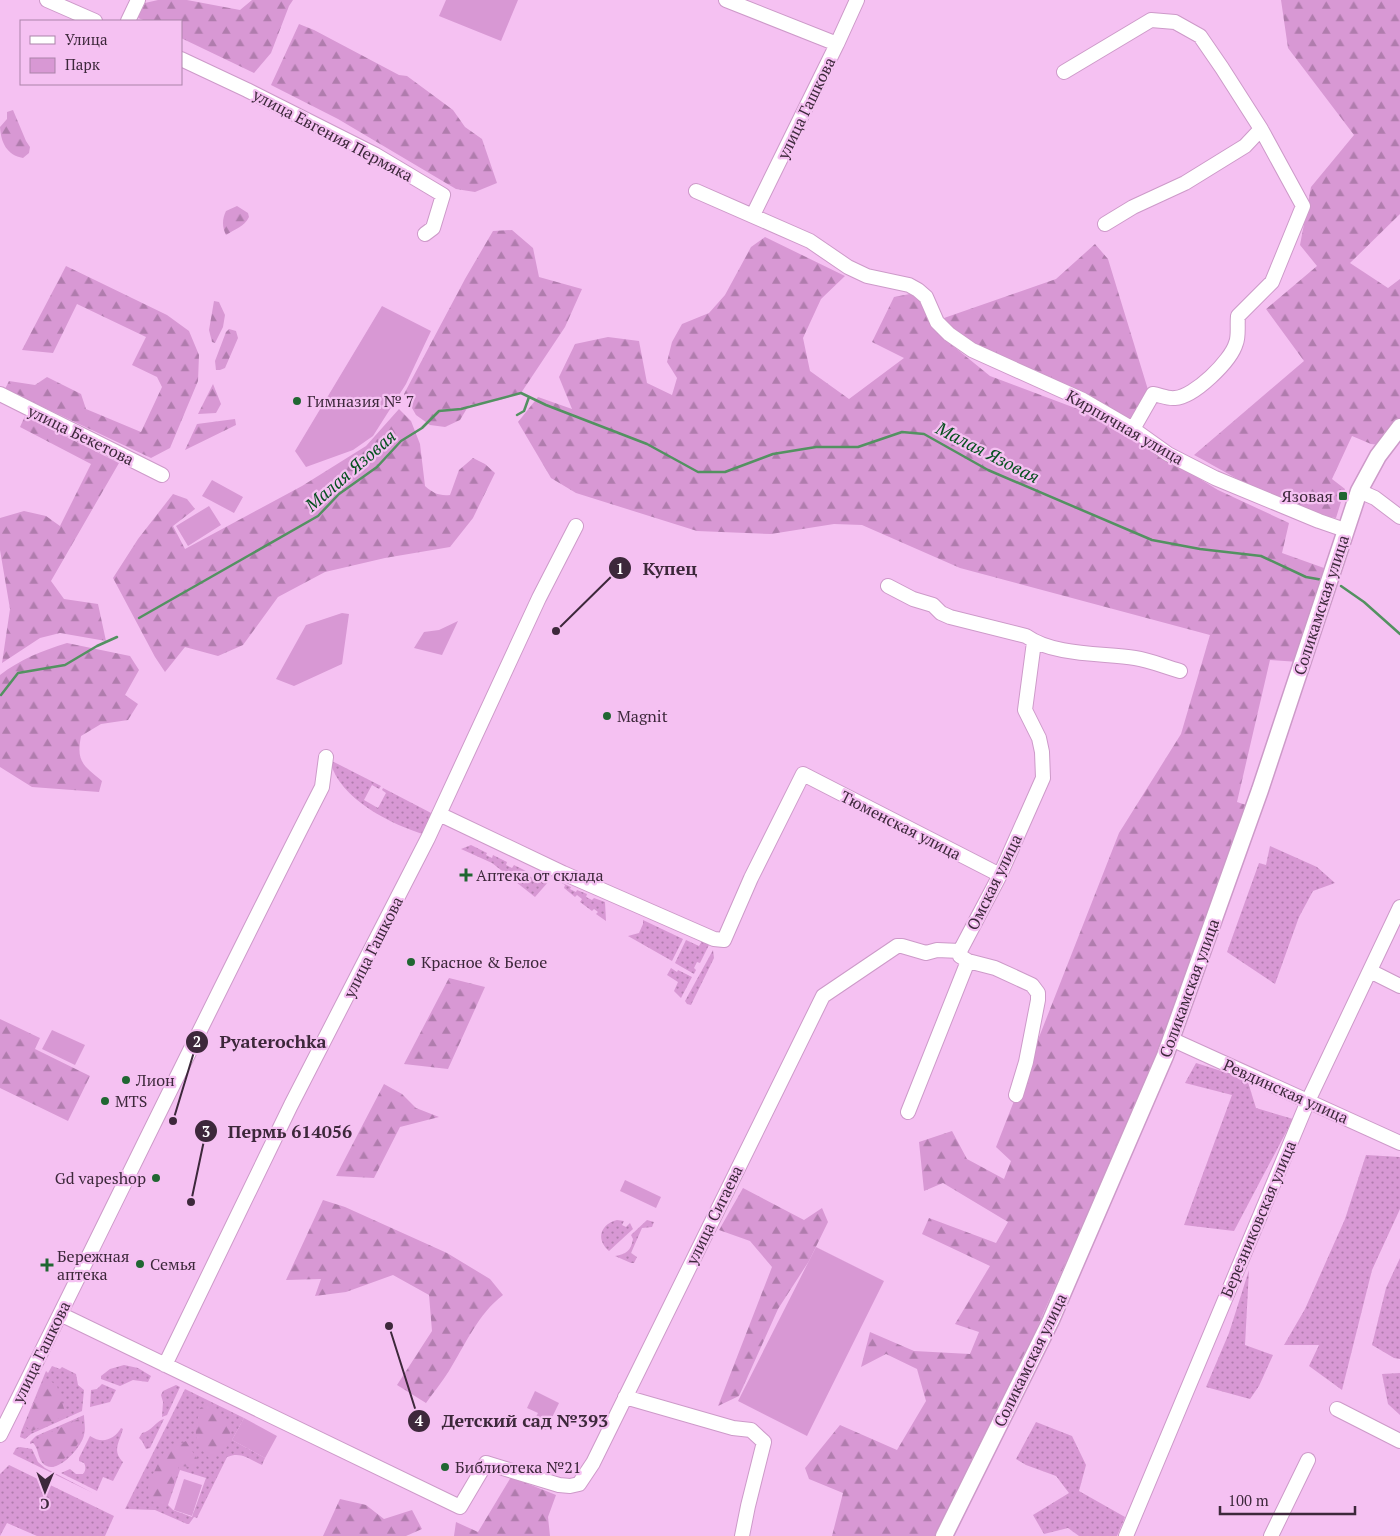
<svg xmlns="http://www.w3.org/2000/svg" width="1400" height="1536" font-family="'PT Serif',serif">
	<defs>
		<pattern id="grass-dots" width="8" height="8" patternUnits="userSpaceOnUse" patternTransform="scale(1.25)"><rect width="8" height="8" fill="#d898d4"/><path d="M2 2h.1M6 6h.1" fill="none" stroke="#b07cad" stroke-width="1.8" stroke-linecap="round"/></pattern>
		<pattern id="forest-firs" width="22" height="20" patternUnits="userSpaceOnUse" patternTransform="scale(1.25)"><rect width="22" height="20" fill="#d898d4"/><path d="M5 1l3.5 6h-7zM16 11l3.5 6h-7z" fill="#b07cad"/></pattern>
	</defs>
	<rect width="100%" height="100%" fill="#f5c1f2"/>
	<path fill="url(#grass-dots)" fill-rule="evenodd" d="M330,760L381,786L379,789L372,785L364,800L378,808L386,793L382,790L383,788L435,815L426,835C392,825 337,798 330,760Z
		M471,845L487,853L486,855L492,858L493,855L507,862L506,865L512,868L514,865L528,872L527,875L533,878L535,875L549,881L535,897L492,863L461,849Z
		M1270,846L1317,867L1335,883L1313,891L1299,917L1275,984L1227,952L1259,863L1266,865Z
		M560,882L571,887L570,889L576,892L577,890L587,894L586,897L592,900L594,898L605,902L606,921L596,914L598,912L594,909L592,911L580,902L582,899L577,895L575,897L564,888L565,885Z
		M643,920L683,939L672,961L628,936L639,933L643,924Z
		M686,940L699,946L702,941L709,945L700,963L697,962L694,968L696,970L694,974L675,963Z
		M713,950L714,958L691,1005L687,1004L685,1001Z
		M671,968L677,972L678,970L692,977L681,998L674,991L678,982L667,975Z
		M1196,1063L1247,1079L1256,1108L1293,1119L1234,1231L1184,1225L1232,1095L1185,1083Z
		M1366,1155L1400,1157V1209L1372,1270L1342,1390L1309,1366L1319,1345H1284L1305,1309L1345,1219Z
		M617,1220L624,1221L622,1225L626,1227L630,1223L633,1229L609,1251C595,1239 601,1224 617,1220Z
		M647,1220L654,1222L652,1227L642,1228L631,1253L637,1257L634,1263H631L615,1256C626,1254 631,1251 633,1239L631,1235Z
		M1400,1258V1359L1394,1358L1372,1345L1386,1288Z
		M1249,1270L1245,1345L1273,1355L1259,1386L1250,1399L1206,1387L1229,1333Z
		M124,1365L138,1368L151,1376L148,1382L133,1380L120,1386L101,1379V1376L110,1369Z
		M52,1366L60,1369L62,1367L76,1374L78,1385L84,1390L82,1411L31,1434L25,1439L20,1437L21,1432L46,1371L48,1373Z
		M1400,1373V1415L1388,1404L1382,1374Z
		M102,1384L116,1390L110,1402L90,1407L91,1390L97,1389Z
		M176,1385L180,1387L167,1415L162,1417L163,1402L161,1395L163,1391Z
		M185,1389L244,1418L232,1440L265,1458L262,1465C249,1459 241,1451 227,1457L197,1518L194,1517L189,1524H187L155,1510L125,1509ZM180,1470L206,1478L192,1517L173,1510L168,1505Z
		M84,1415C84,1421 86,1429 84,1435C82,1446 60,1472 47,1466C37,1462 40,1450 33,1443L30,1444V1442L36,1436Z
		M164,1419L150,1448L146,1449L142,1441L139,1438L142,1433C152,1431 156,1421 164,1419Z
		M1036,1422L1072,1436L1086,1465L1079,1491L1125,1517L1117,1536H1079L1068,1528L1044,1534L1033,1515L1069,1493L1056,1476L1026,1465L1016,1459Z
		M121,1428L123,1429C119,1443 112,1451 123,1462L113,1481L103,1477L97,1491L61,1473L70,1469L76,1474H83C86,1470 86,1467 84,1463L79,1461V1458L90,1436C102,1444 114,1440 121,1428Z
		M20,1447L32,1449L38,1462L45,1468L93,1493L13,1454L16,1448Z
		M9,1465L114,1516L105,1536H37L7,1523L0,1536V1474Z"/>
	<path fill="url(#forest-firs)" d="M158,0H187L240,10L252,0H293L289,6L271,53L254,73L181,38V21H146L138,18L145,3Z
		M1281,0H1400V214L1350,263L1388,288L1400,279V420L1381,445L1371,444L1352,436L1332,479L1345,489L1336,518C1289,513 1236,477 1194,455L1304,361L1266,309L1317,266L1300,245L1311,187L1354,135L1288,48Z
		M299,24L314,30L399,75L407,76L453,110L465,127L482,139L497,183L475,192L456,189L338,119L271,85Z
		M13,110L26,141L30,147L29,153L23,158C7,155 1,143 0,127L7,119V112Z
		M237,206L248,213L249,217C244,227 235,229 226,235C222,227 222,219 226,211Z
		M512,230L533,248L539,277L582,289L565,327L521,393L500,400L469,405L460,420L445,427L430,425L416,415L404,394L465,279L493,231Z
		M765,237L845,276L821,299L803,338L810,371L849,399L904,358L872,342L894,297L915,293L942,337L990,376L1099,417L1218,490L1289,523L1282,553L1324,568L1299,662L1270,660L1237,802L1249,806L1165,1038L1035,1332L935,1536H832L843,1493L809,1479L805,1468L840,1425L897,1450L926,1401L917,1369L886,1354L861,1367L870,1332L914,1351L970,1354L979,1332L955,1324L990,1266L922,1234L929,1218L996,1243L1008,1222L943,1183L924,1191L919,1142L952,1131L967,1159L1004,1179L1011,1161L996,1147L1119,833L1181,734L1210,635L960,568L862,525L834,524L771,534L697,531L576,493L551,478L518,422L538,397L572,409L559,377L575,344L608,337L639,341L647,383L672,395L677,378L667,362L672,342L682,324L709,313L725,295L751,247Z
		M1095,244L1108,259L1149,393L1131,420L974,348L952,333L944,318L1056,279Z
		M66,266L167,315L189,331L199,355L198,381L170,448L151,458L5,389L9,381L35,385L47,377L81,394L86,409L141,432L162,387L157,377L132,365L146,337L77,304L53,353L22,350Z
		M214,301L219,302L225,315L223,327L215,343L212,342L209,330Z
		M229,329L236,331L238,338L225,368L220,370H216L215,361L226,332Z
		M213,384L221,404L216,413L198,414Z
		M399,409L411,421L420,444L425,486C433,493 439,496 450,495L459,470L473,458L485,464L495,473L473,518L450,547L385,558L325,572L278,597L243,645L218,656L185,647L165,672L155,657L113,578L138,539L173,494L187,499L195,509L173,526L185,549L302,486L366,446Z
		M25,416L119,463L51,581L64,599L98,604L106,641L60,633L40,638L2,663L10,609L0,550V518L24,511L46,516L60,526L91,464L20,427Z
		M235,419L236,425L185,450L197,424Z
		M67,643L130,656L139,670L125,695L138,704L128,720L101,724L81,736C76,762 83,765 102,781L99,792L32,787L0,767V675C21,659 41,651 67,643Z
		M449,978L485,987L448,1069L404,1064Z
		M0,1019L40,1038L35,1049L90,1076L68,1121L0,1088Z
		M384,1084L402,1094L416,1108L439,1117L400,1127L374,1178L336,1176Z
		M743,1188L804,1220L822,1208L828,1222L809,1261L778,1309L739,1396L718,1406L772,1267L750,1241L719,1230Z
		M323,1200L345,1207L447,1253L490,1279L503,1295C478,1314 465,1345 449,1371C442,1382 433,1393 426,1403L397,1385L432,1331L429,1295L393,1275L346,1292L315,1296L321,1279L286,1280Z
		M48,1379L57,1386L66,1415L32,1431L25,1426L43,1381Z
		M210,1404L231,1429L227,1447L210,1459C191,1440 195,1432 200,1408Z
		M81,1418C82,1422 83,1426 83,1430C82,1445 65,1459 53,1467C41,1460 39,1454 39,1440L45,1435Z
		M186,1441L197,1459L194,1467L179,1466L167,1506H156L147,1492L151,1478L164,1452Z
		M511,1477L556,1495L548,1517L550,1536H454L456,1522L478,1532Z
		M340,1499L366,1505L384,1519L412,1510L422,1529L406,1536H323Z"/>
	<path fill="#d898d4" d="M446,0H518L501,41L439,16Z
		M382,306L431,331L406,384L373,436L353,450L306,467L295,451Z
		M212,480L243,497L234,513L202,496Z
		M209,506L221,525L188,546L176,526Z
		M342,613L349,614L342,664L294,686L276,679L306,625Z
		M458,621L442,655L414,648L424,632L439,630Z
		M52,1030L85,1045L75,1065L42,1049Z
		M625,1180L661,1197L656,1208L620,1191Z
		M816,1247L884,1281L807,1436L738,1401Z
		M535,1391L559,1403L546,1430L532,1424L538,1413L527,1408Z
		M244,1418L277,1436L265,1458L232,1440Z
		M184,1479L202,1485L192,1516L174,1510Z"/>
	<g fill="none" stroke-linecap="round" stroke-linejoin="round">
		<path stroke="#539161" stroke-width="2.5" d="M517,415L524,411L529,397
			M1341,586L1364,602L1400,634
			M139,618L318,516L339,494L377,467L401,441L422,428L439,411L461,409L521,393L546,405L647,444L698,472H725L773,454L816,447H858L902,432L924,434L988,470L1152,540L1200,549L1261,556L1306,577L1323,580
			M1,695L18,673L65,665L97,646L117,637"/>
		<defs>
			<path id="minor" d="M47,0L95,21
				M726,0L837,44
				M128,21L138,0
				M181,59L247,90L376,155L443,195L433,228L425,234
				M1064,72L1151,20L1175,22L1200,36L1222,68L1261,129L1303,206L1272,282L1238,316C1237,325 1239,336 1236,343C1231,361 1194,397 1175,398C1168,399 1160,395 1153,394L1133,429
				M696,191L810,241L848,267L867,276L909,285L918,290L926,297L937,322L949,334L972,350L1083,400L1133,429L1168,454L1215,478L1319,521L1345,530
				M753,215L837,44L857,0
				M1105,224L1133,207L1185,183L1245,146L1261,129
				M0,394L162,475
				M1359,491L1375,498L1400,517
				M888,586L913,599L933,605L941,613L950,617L1026,636C1054,656 1102,653 1135,658C1150,660 1165,667 1180,671
				M439,814L563,873L714,939L724,940L751,878L803,774L1000,875
				M968,961L995,968L1032,985L1038,993V1000L1026,1062L1016,1095
				M1370,971L1400,986
				M1171,1039L1400,1143
				M908,1112L968,961L960,956V951L1000,875L1043,778L1042,752L1039,738L1025,710L1034,642
				M60,1314L460,1507L486,1463L559,1485L570,1486L579,1484L593,1463L823,996L897,946H902L926,953L937,950L960,951
				M165,1365L291,1105L428,838L539,598L576,526
				M625,1397L733,1428L751,1430L764,1442L748,1506L742,1536
				M1337,1409L1400,1441
				M0,1435C108,1219 212,1002 322,787L326,757
				M1126,1536L1308,1101L1400,907
				M1271,1536L1308,1460"/>
			<path id="major" d="M944,1536L1051,1320L1165,1056L1260,790L1359,491L1378,456L1400,427"/>
		</defs>
		<use href="#minor" stroke="#cd9ac9" stroke-width="16"/>
		<use href="#major" stroke="#cd9ac9" stroke-width="19"/>
		<use href="#minor" stroke="#fff" stroke-width="14"/>
		<use href="#major" stroke="#fff" stroke-width="16"/>
	</g>
	<g fill="#206632" stroke="#f5c1f2" stroke-width="2">
		<circle cx="297" cy="401" r="5"/>
		<rect x="1338" y="491" width="10" height="10" rx="2.5"/>
		<circle cx="607" cy="716" r="5"/>
		<path d="M463.5 867.5h5v5h5v5h-5v5h-5v-5h-5v-5h5z"/>
		<circle cx="411" cy="962" r="5"/>
		<circle cx="126" cy="1080" r="5"/>
		<circle cx="105" cy="1101" r="5"/>
		<circle cx="156" cy="1178" r="5"/>
		<circle cx="140" cy="1264" r="5"/>
		<path d="M44.5 1257.5h5v5h5v5h-5v5h-5v-5h-5v-5h5z"/>
		<circle cx="445" cy="1467" r="5"/>
	</g>
	<g text-anchor="middle" dominant-baseline="central" stroke-width="4.5" stroke-linejoin="round" paint-order="stroke">
		<g font-size="16" fill="#3d283b" stroke="#f5c1f2">
			<text transform="translate(806 108) rotate(-64)">улица Гашкова</text>
			<text transform="translate(333 135) rotate(28)">улица Евгения Пермяка</text>
			<text transform="translate(1125 427) rotate(30)">Кирпичная улица</text>
			<text transform="translate(81 435) rotate(26)">улица Бекетова</text>
			<text transform="translate(1321 605) rotate(-72)">Соликамская улица</text>
			<text transform="translate(901 825) rotate(27)">Тюменская улица</text>
			<text transform="translate(994 882) rotate(-64)">Омская улица</text>
			<text transform="translate(373 947) rotate(-63)">улица Гашкова</text>
			<text transform="translate(1189 988) rotate(-70)">Соликамская улица</text>
			<text transform="translate(1286 1091) rotate(24)">Ревдинская улица</text>
			<text transform="translate(714 1215) rotate(-64)">улица Сигаева</text>
			<text transform="translate(1258 1219) rotate(-67)">Березниковская улица</text>
			<text transform="translate(41 1352) rotate(-64)">улица Гашкова</text>
			<text transform="translate(1030 1360) rotate(-64)">Соликамская улица</text>
		</g>
		<g font-size="16" fill="#3d283b" stroke="#f5c1f2" text-anchor="start">
			<text x="307" y="401">Гимназия № 7</text>
			<text x="1333" y="496" text-anchor="end">Язовая</text>
			<text x="617" y="716">Magnit</text>
			<text x="476" y="875">Аптека от склада</text>
			<text x="421" y="962">Красное &amp; Белое</text>
			<text x="136" y="1080">Лион</text>
			<text x="115" y="1101">MTS</text>
			<text x="146" y="1178" text-anchor="end">Gd vapeshop</text>
			<text x="57" y="1256">Бережная<tspan x="57" dy="18">аптека</tspan></text>
			<text x="150" y="1264">Семья</text>
			<text x="455" y="1467">Библиотека №21</text>
		</g>
		<g font-size="18" font-style="italic" fill="#06511f" stroke="#f5c1f2">
			<text transform="translate(988 452) rotate(27)">Малая Язовая</text>
			<text transform="translate(350 470) rotate(-41)">Малая Язовая</text>
		</g>
	</g>
	<path fill="none" stroke="#3d283b" stroke-width="2" d="M556 631L620 568M173 1121L197 1042M191 1202L206 1131M389 1326L419 1421"/>
	<g fill="#3d283b" stroke="#f5c1f2" stroke-width="2">
		<circle cx="556" cy="631" r="5"/>
		<circle cx="173" cy="1121" r="5"/>
		<circle cx="191" cy="1202" r="5"/>
		<circle cx="389" cy="1326" r="5"/>
		<circle cx="620" cy="568" r="12"/>
		<circle cx="197" cy="1042" r="12"/>
		<circle cx="206" cy="1131" r="12"/>
		<circle cx="419" cy="1421" r="12"/>
	</g>
	<g font-size="15" text-anchor="middle" font-weight="bold" fill="#fff">
		<text x="620" y="574">1</text>
		<text x="197" y="1047">2</text>
		<text x="206" y="1137">3</text>
		<text x="419" y="1426">4</text>
	</g>
	<g font-size="18" text-anchor="middle" font-weight="bold" fill="#3d283b" stroke="#f5c1f2" stroke-width="4.5" stroke-linejoin="round" paint-order="stroke">
		<text x="670" y="575">Купец</text>
		<text x="273" y="1048">Pyaterochka</text>
		<text x="290" y="1138">Пермь 614056</text>
		<text x="525" y="1427">Детский сад №393</text>
	</g>
	<rect x="20" y="20" width="162" height="65" fill="#f5c1f2" stroke="#ab84a9"/>
	<rect x="30" y="36" width="25" height="8" fill="#ffffff" stroke="#ab84a9"/>
	<text x="65" y="45" font-size="15" fill="#3d283b">Улица</text>
	<rect x="30" y="58" width="25" height="15" fill="#d898d4" stroke="#ab84a9"/>
	<text x="65" y="70" font-size="15" fill="#3d283b">Парк</text>
	<g transform="translate(45 1491) rotate(181)" stroke="#f5c1f2" stroke-width="4" paint-order="stroke">
	<path d="M0-4L9 19L0 12L-9 19Z" fill="#3d283b"/>
	<text y="-8" font-size="14" font-weight="bold" text-anchor="middle" fill="#3d283b">С</text>
	</g>
	<path d="M1220 1506v8h135v-8" fill="none" stroke="#3d283b" stroke-width="2.5"/>
	<text x="1228" y="1506" font-size="15" fill="#3d283b" stroke="#f5c1f2" stroke-width="4" paint-order="stroke">100 m</text>
</svg>
